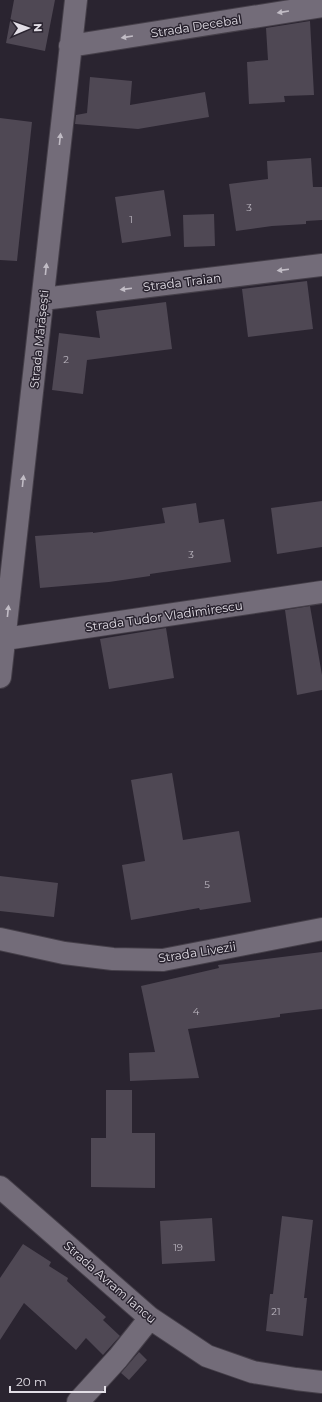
<svg xmlns="http://www.w3.org/2000/svg" width="322" height="1402" font-family="Montserrat,sans-serif">
	<rect width="100%" height="100%" fill="#2a2430"/>
	<path fill="#4f4854" d="M14,0H55L45,51L6,43Z
		M310,21L314,95L284,96L285,102L249,104L247,62L268,60L266,28Z
		M90,77L132,81L130,105L205,92L209,117L138,129L75,124L76,115L87,113Z
		M0,118L32,122L17,261L0,260Z
		M311,158L313,187H322V220L306,221V224L272,226L236,231L229,184L268,179L267,161Z
		M164,190L171,236L122,243L115,197Z
		M214,214L215,246L184,247L183,215Z
		M307,281L313,329L248,337L242,289Z
		M166,302L172,349L87,360L83,394L52,390L59,333L100,338L96,311Z
		M322,501V547L277,554L271,508Z
		M196,503L199,523L224,519L231,562L150,574V576L109,582L40,588L35,536L93,532V533L165,523L162,508Z
		M310,606L322,675V690L297,695L285,610Z
		M166,628L174,678L109,689L100,639Z
		M172,773L183,840L239,831L251,902L200,910L199,908L131,920L122,865L145,861L131,780Z
		M0,876L58,883L54,917L0,911Z
		M322,952V1009L280,1014V1017L188,1029L199,1078L130,1081L129,1053L155,1052L141,986L219,968L218,965Z
		M106,1090H132V1133H155V1188L91,1187V1138H106Z
		M282,1216L313,1220L304,1298H307L303,1336L266,1331L270,1294H273Z
		M212,1218L215,1261L162,1264L160,1221Z
		M23,1244L51,1262L49,1266L68,1278L67,1281L106,1317L103,1320L120,1336L103,1355L86,1338L76,1350L24,1303L0,1340V1278Z
		M139,1352L147,1360L129,1380L121,1373Z"/>
	<g fill="none" stroke-linecap="round" stroke-linejoin="round">
		<defs>
			<path id="minor" d="M70,46L322,6
				M43,299L322,265
				M5,639L322,592
				M0,677L76,0
				M0,939L64,953L113,959L163,960L322,929
				M0,1187L150,1318L207,1356L253,1372L296,1379L322,1382
				M78,1402L118,1358L150,1318"/>
		</defs>
		<use href="#minor" stroke="#453f49" stroke-width="24"/>
		<use href="#minor" stroke="#736c79" stroke-width="22"/>
	</g>
	<defs><path id="oneway-solid" d="M-6-.8H1V-3.2L6.5 0L1 3.2V.8H-6Z"/></defs>
	<g fill="#c1bcc5">
		<use href="#oneway-solid" transform="translate(283 12) rotate(171)"/>
		<use href="#oneway-solid" transform="translate(127 37) rotate(171)"/>
		<use href="#oneway-solid" transform="translate(60 139) rotate(-84)"/>
		<use href="#oneway-solid" transform="translate(46 269) rotate(-84)"/>
		<use href="#oneway-solid" transform="translate(283 270) rotate(173)"/>
		<use href="#oneway-solid" transform="translate(126 289) rotate(173)"/>
		<use href="#oneway-solid" transform="translate(23 481) rotate(-84)"/>
		<use href="#oneway-solid" transform="translate(8 611) rotate(-84)"/>
	</g>
	<g text-anchor="middle" dominant-baseline="central" stroke-width="3" stroke-linejoin="round" paint-order="stroke">
		<g font-size="10" fill="#bdb8c2">
			<text x="249" y="207">3</text>
			<text x="131" y="219">1</text>
			<text x="66" y="359">2</text>
			<text x="191" y="554">3</text>
			<text x="207" y="884">5</text>
			<text x="196" y="1011">4</text>
			<text x="178" y="1247">19</text>
			<text x="276" y="1311">21</text>
		</g>
		<g font-size="12" fill="#e2dee6" stroke="#2a2430">
			<text transform="translate(196 26) rotate(-9)">Strada Decebal</text>
			<text transform="translate(182 282) rotate(-7)">Strada Traian</text>
			<text transform="translate(39 339) rotate(-84)">Strada Mărășești</text>
			<text transform="translate(164 616) rotate(-8)">Strada Tudor Vladimirescu</text>
			<text transform="translate(197 952) rotate(-9)">Strada Livezii</text>
			<text transform="translate(110 1282) rotate(41)">Strada Avram Iancu</text>
		</g>
	</g>
	<g transform="translate(28 28) rotate(88)" stroke="#2a2430" stroke-width="3" paint-order="stroke">
	<path d="M0-3L7 15L0 10L-7 15Z" fill="#e2dee6"/>
	<text y="-6" font-size="11" font-weight="bold" text-anchor="middle" fill="#e2dee6">N</text>
	</g>
	<path d="M10 1386v6h95v-6" fill="none" stroke="#e2dee6" stroke-width="2"/>
	<text x="16" y="1386" font-size="12" fill="#e2dee6" stroke="#2a2430" stroke-width="3" paint-order="stroke">20 m</text>
</svg>
